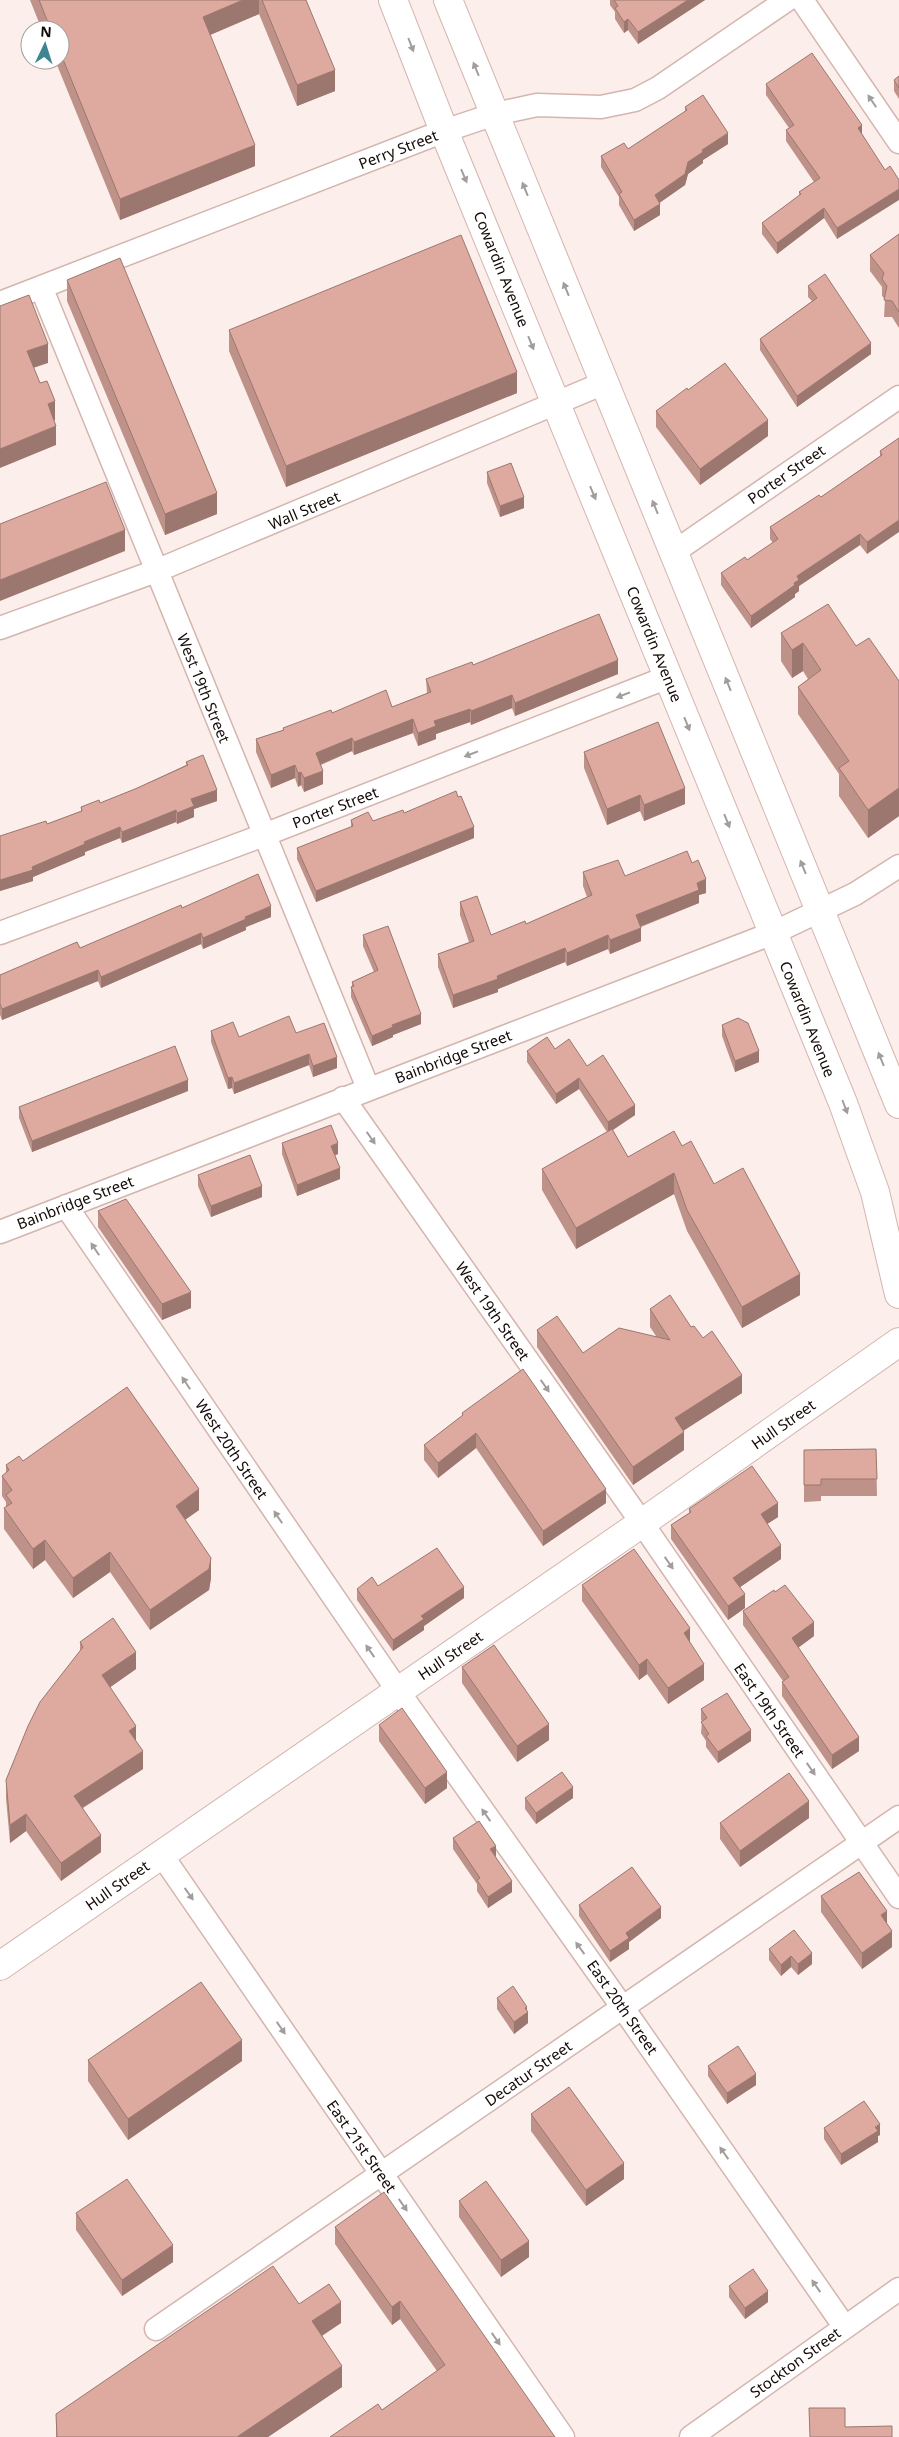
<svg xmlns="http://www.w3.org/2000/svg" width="899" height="2437" font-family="'Noto Sans',sans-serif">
	<rect width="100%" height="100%" fill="#fbeeeb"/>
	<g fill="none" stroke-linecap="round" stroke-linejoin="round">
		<defs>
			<path id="minor" d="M802,0L899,142
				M41,287L368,1088
				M0,303L444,131L495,114L537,105L601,107L635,100L658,88L787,0
				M674,552L899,397
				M0,628L156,571L604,383
				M0,933L264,835L668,677
				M343,1098L642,1523L899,1897
				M66,1206L398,1691L623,2008L844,2326
				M0,1232L773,933L855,894L899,866
				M161,1854L563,2437
				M156,2329L899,1817
				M691,2437L899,2289"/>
			<path id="major" d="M393,0L444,131L843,1103L875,1192L899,1294
				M448,0L899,1104
				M0,1966L642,1523L899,1342"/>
		</defs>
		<use href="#minor" stroke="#d4b5af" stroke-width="25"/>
		<use href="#major" stroke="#d4b5af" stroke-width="30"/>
		<use href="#minor" stroke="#fff" stroke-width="22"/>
		<use href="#major" stroke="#fff" stroke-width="28"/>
	</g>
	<path fill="#bf9289" d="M30,0H306L335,91L297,106L259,14L210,35L255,166L120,220L55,60H60V30H42Z
		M610,0H705L638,44L628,30L624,33L615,19V12L610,5Z
		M899,76V99L894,91V80Z
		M766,84L862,125L837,239L824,218L777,254L762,234V223L799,196V192L814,182L786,141V130L789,128L766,95Z
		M685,107L728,144L703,160V163L688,174L685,185L659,203L660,215L634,231L619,205V197L601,167V156L628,149L685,112Z
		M899,234V328L892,317H884L885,299L882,296V287L870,271V255Z
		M67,280L217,514L165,535L67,301Z
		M808,286L871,354L797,407L760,350V339L812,301L808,297Z
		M229,330L517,393L286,487L229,351Z
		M688,390L768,436L700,485L656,427V411Z
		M899,438L867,554L860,545L799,586V591L795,594V597L751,628L721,585V573L747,560L773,543L770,539V527L821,497L880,456V451Z
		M487,472L524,508L500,517L487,483Z
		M781,633L856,646L899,681V816L868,838L839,796V774L798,714V687L808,679L803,671L792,678L781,661Z
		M473,665L618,674L515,716L512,708L471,725L470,722L436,734V739L418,746L413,733L354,755L352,751L321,765L323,784L304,792L301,785L298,787L295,778L271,788L256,752V739L283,730V728L332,713L392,707L427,693L426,679Z
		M584,752L685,804L644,821L640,811L607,825L584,768Z
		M186,762L217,801L194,809V817L177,824L176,822L122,843L120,838L85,852V855L33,877V881L0,891V836L47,824L81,811V807L100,803L135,789L186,765Z
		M404,813L474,838L316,902L297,859V848L351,828V820L373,821Z
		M583,872L625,876L706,893L699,895V903L641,927V941L610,954L608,949L567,966L565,962L498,989V992L453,1008L438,967V954L469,942L460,915V902L491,935L526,924L587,897L583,886Z
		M182,908L271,917L246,927V930L221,941L203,949L201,944L101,988L98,981L2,1020L0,1015V975L80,948Z
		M363,935L421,1024L393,1035V1037L372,1046L351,997V987L352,986V982L374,972L363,946Z
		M722,1025L759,1062L735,1072L722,1036Z
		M211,1031L239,1037L296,1033L337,1068L313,1077L309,1065L234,1094L232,1088L228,1089L211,1042Z
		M555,1049L587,1066L635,1115L613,1130L628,1157L682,1146L714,1184L800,1295L742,1328L687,1231L674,1194L576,1249L542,1190V1169L607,1132L579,1089L556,1104L527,1062V1051Z
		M188,1091L32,1152L19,1118V1107Z
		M282,1143L338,1154L335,1155L340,1179L297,1196L282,1154Z
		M198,1175L262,1197L211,1217L198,1186Z
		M98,1211L191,1308L162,1320L98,1227Z
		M650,1309L691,1327L742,1393L683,1431L684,1450L633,1485L537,1347V1330L583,1353L656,1336L650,1327Z
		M462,1413L606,1503L543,1546L476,1448L438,1478L424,1460V1445L462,1416Z
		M876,1449L877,1496H821V1501L804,1502V1450Z
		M23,1461L199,1510L185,1520L211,1578L209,1590L150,1630L110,1572L73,1598L45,1560L33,1569L4,1529V1508L6,1507V1502L2,1496V1476L6,1473V1465Z
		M689,1509L778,1517L767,1524L781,1559L740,1587L745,1608L728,1620L671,1539V1525L689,1513Z
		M582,1585L690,1643L704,1680L668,1704L647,1674L639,1680L582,1601Z
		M378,1586L464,1598L424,1626V1630L393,1651L357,1600V1589Z
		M775,1592L814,1636L798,1648L859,1751L832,1769L782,1696V1682L783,1681L743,1625V1611Z
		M80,1642L136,1669L110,1687L136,1741L143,1769L83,1808L101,1852L61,1881L26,1831L10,1843L6,1798V1780L80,1651Z
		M462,1667L549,1740L517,1762L462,1683Z
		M701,1709L751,1741L718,1763L706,1747V1741L701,1733L702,1721L701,1720Z
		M379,1725L447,1788L425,1804L379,1741Z
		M525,1798H573L536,1824L525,1809Z
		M809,1818L740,1867L720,1839V1823Z
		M453,1838L496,1857L512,1892L488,1908L477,1891V1884L453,1849Z
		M821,1896L887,1924L892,1947L862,1969L821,1912Z
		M579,1905L661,1918L629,1942V1949L610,1962L579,1916Z
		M769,1949L812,1964L798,1975L791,1967L781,1976L769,1960Z
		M497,1998L528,2023L514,2034L497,2009Z
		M88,2060L242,2061L128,2140L88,2081Z
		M708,2066L756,2085L727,2104L708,2076Z
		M531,2114L624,2179L586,2206L531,2131Z
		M824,2128L880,2135L878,2136V2142L841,2165L824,2139Z
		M459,2201L529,2257L501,2277L459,2217Z
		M76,2213L173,2262L122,2296L76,2230Z
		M335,2227L555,2437L382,2410L437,2371L400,2319L392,2325L335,2244Z
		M729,2286L768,2302L745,2319L729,2297Z
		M299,2304L341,2323L322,2336L342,2387L268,2437H56V2414Z"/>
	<path fill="#9b776f" d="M243,0H259V14L203,38V17Z
		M688,0H705L638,44V32Z
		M628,19V30L624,33V22Z
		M335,70V91L297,106V85Z
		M862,125V136L858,128Z
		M728,133V144L703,160V163L688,174L685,185L655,206V195L688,162L702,150Z
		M255,145V166L120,220V199Z
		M899,189V200L837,239V228Z
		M660,204V215L634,231V220Z
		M824,208V218L777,254V243Z
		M871,343V354L797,407V396Z
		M48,344V363L27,370V351Z
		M517,372V393L286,487V466Z
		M55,401V420L48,423V404Z
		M768,420V436L700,485V469Z
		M56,426V445L0,468V449Z
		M217,493V514L165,535V514Z
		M524,497V508L500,517V506Z
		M899,520V532L867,554V542Z
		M125,530V551L0,601V580Z
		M860,534V545L799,586V591L795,594V597L751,628V616L794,583L797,576Z
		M803,643V671L792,678V650Z
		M618,660V674L515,716V703Z
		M512,695V708L471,725V711Z
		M470,709V722L436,734V739L418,746V733L434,721Z
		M413,719V733L354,755V742Z
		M352,738V751L316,766V753Z
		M295,765V778L271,788V775Z
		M323,771V784L304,792V778Z
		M301,772V785L298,787V773Z
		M685,788V804L644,821V805Z
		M899,788V816L868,838V810Z
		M217,790V801L194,809V817L177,824V813L191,799Z
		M640,795V811L607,825V809Z
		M176,810V822L122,843V832Z
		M120,827V838L85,852V855L33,877V881L0,891V880L32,867L84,842Z
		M474,827V838L316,902V891Z
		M706,879V893L699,895V903L636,928V915L697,883Z
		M271,906V917L246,927V930L203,949V938L245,917Z
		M641,928V941L610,954V940Z
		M201,933V944L101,988V977Z
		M608,935V949L567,966V953Z
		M565,948V962L498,989V992L453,1008V995L497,976Z
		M98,970V981L2,1020V1009Z
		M421,1014V1024L393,1035V1037L372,1046V1036L392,1025Z
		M759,1051V1062L735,1072V1061Z
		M309,1054V1065L234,1094V1083Z
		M337,1057V1068L313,1077V1066Z
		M232,1077V1088L228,1089V1078Z
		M579,1078V1089L556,1104V1094Z
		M188,1080V1091L32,1152V1141Z
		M635,1105V1115L608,1133V1122Z
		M338,1143V1154L331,1157V1146Z
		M340,1168V1179L297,1196V1185Z
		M674,1173V1194L576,1249V1228Z
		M262,1186V1197L211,1217V1206Z
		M800,1274V1295L742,1328V1307Z
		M191,1292V1308L162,1320V1304Z
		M742,1375V1393L675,1436V1418Z
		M684,1432V1450L633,1485V1467Z
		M476,1433V1448L438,1478V1463Z
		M199,1489V1510L176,1526V1506Z
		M606,1489V1503L543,1546V1531Z
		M778,1503V1517L761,1528V1514Z
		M45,1540V1560L33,1569V1549Z
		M781,1545V1559L733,1592V1578Z
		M110,1552V1572L73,1598V1578Z
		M211,1558V1578L209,1590L150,1630V1610Z
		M464,1587V1598L424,1626V1630L393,1651V1640L421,1616Z
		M745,1594V1608L728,1620V1606Z
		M814,1622V1636L792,1652V1638Z
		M690,1628V1644L684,1633Z
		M136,1652V1669L102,1693V1675Z
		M647,1659V1674L639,1680V1665Z
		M704,1664V1680L668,1704V1688Z
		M549,1724V1740L517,1762V1746Z
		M136,1726V1743L129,1731Z
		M751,1730V1741L718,1763V1752Z
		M859,1737V1751L832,1769V1755Z
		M143,1751V1769L74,1813V1796Z
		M447,1772V1788L425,1804V1788Z
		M573,1787V1798L536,1824V1813Z
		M809,1801V1818L740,1867V1851Z
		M26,1814V1831L10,1843V1825Z
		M101,1835V1852L61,1881V1863Z
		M496,1846V1857L490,1849Z
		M512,1881V1892L488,1908V1897Z
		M661,1907V1918L629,1942V1949L610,1962V1951L626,1933Z
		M887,1911V1927L881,1915Z
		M892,1931V1947L862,1969V1953Z
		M812,1953V1964L798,1975V1964Z
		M791,1956V1967L781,1976V1965Z
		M527,2007V2013L528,2012V2023L514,2034V2022L525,2008Z
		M242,2040V2061L128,2140V2119Z
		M756,2074V2085L727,2104V2093Z
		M880,2124V2135L878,2136V2142L841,2165V2154Z
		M624,2163V2179L586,2206V2190Z
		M529,2241V2257L501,2277V2260Z
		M173,2245V2262L122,2296V2280Z
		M768,2291V2302L745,2319V2308Z
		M400,2301V2319L392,2325V2307Z
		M341,2302V2323L312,2342V2321Z
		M342,2366V2387L268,2437H237Z"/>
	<path fill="#deaa9f" stroke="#9b776f" d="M39,0H243L203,17L255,145L120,199L60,52V30H51Z
		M262,0H306L335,70L297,85Z
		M614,0H688L638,32L628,19L624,22L615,8L618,6Z
		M812,53L862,125L858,128L885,170L890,166L899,180V189L837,228L824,208L777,243L762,223L801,194L799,192L820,178L786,130L794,125L766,84Z
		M899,76V88L894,80Z
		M703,95L728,133L702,150L703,152L688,162L685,174L655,195L660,204L634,220L619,194L622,192L601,156L624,143L628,149L687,110L685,107Z
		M899,234V312L892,301L884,300L887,286L882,279L884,273L870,255Z
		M461,235L517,372L286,466L229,330Z
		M120,258L217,493L165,514L67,280Z
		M825,274L871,343L797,396L760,339L817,298L808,286Z
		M29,295L48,344L27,351L40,383L47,381L55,401L48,404L56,426L0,449V306Z
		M725,363L768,420L700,469L656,411L687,388L688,390Z
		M899,438V520L867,542L860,534L797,576L799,580L794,583L795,585L751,616L721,573L745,557L747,560L778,539L770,527L819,495L821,497L882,455L880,451Z
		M511,463L524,497L500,506L487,472Z
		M106,482L125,530L0,580V524Z
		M828,604L856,646L869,638L899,681V788L868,810L839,768L849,761L798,687L821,670L803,643L792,650L781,633Z
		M599,614L618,660L515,703L512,695L471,711L470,709L434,721L436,726L418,733L413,719L354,742L352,738L316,753L323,771L304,778L301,772L298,773L295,765L271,775L256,739L284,730L283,728L331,710L332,713L386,690L392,707L431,692L426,679L472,662L473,665Z
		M658,722L685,788L644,805L640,795L607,809L584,752Z
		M203,755L217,790L191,799L194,806L177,813L176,810L122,832L120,827L84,842L85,844L32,867L33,870L0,880V836L46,821L47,824L82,811L81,807L99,800L100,803L135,789L188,765L186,762Z
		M456,791L458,797L461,796L474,827L316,891L297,848L353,826L351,820L368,812L373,821L403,810L404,813Z
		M687,851L692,863L698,860L706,879L697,883L699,890L636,915L641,928L610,940L608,935L567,953L565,948L497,976L498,979L453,995L438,954L474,941L460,902L477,896L491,935L525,921L526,924L592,895L583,872L618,860L625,876Z
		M258,874L271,906L245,917L246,919L203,938L201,933L101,977L98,970L2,1009L0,1004V975L77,942L80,948L181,905L182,908Z
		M388,926L421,1014L392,1025L393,1027L372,1036L351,987L354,986L352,982L378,970L363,935Z
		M289,1016L296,1033L324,1023L337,1057L313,1066L309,1054L234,1083L232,1077L228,1078L211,1031L233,1022L239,1037Z
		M738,1018L748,1023L759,1051L735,1061L722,1025Z
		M547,1037L555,1049L569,1039L587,1066L603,1055L635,1105L608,1122L579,1078L556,1094L527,1051Z
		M175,1046L188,1080L32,1141L19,1107Z
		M331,1125L338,1143L331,1146L340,1168L297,1185L282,1143Z
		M612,1129L628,1157L674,1131L682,1146L691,1141L714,1184L743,1168L800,1274L742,1307L687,1210L674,1173L576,1228L542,1169Z
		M250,1155L262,1186L211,1206L198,1175Z
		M126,1199L191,1292L162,1304L98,1211Z
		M670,1295L691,1327L694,1326L703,1338L712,1331L742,1375L675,1418L684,1432L633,1467L537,1330L557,1316L583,1353L619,1328L670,1340L650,1309Z
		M523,1369L606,1489L543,1531L476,1433L438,1463L424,1445L463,1415L462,1413Z
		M127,1387L199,1489L176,1506L211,1558L209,1569L150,1610L110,1552L73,1578L45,1540L33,1549L4,1508L12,1503L6,1495L12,1490L2,1476L9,1470L6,1465L19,1456L23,1461Z
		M876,1449L877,1479H821V1485H804V1450Z
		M752,1466L778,1503L761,1514L781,1545L733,1578L745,1594L728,1606L671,1525L691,1512L689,1509Z
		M437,1548L464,1587L421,1616L424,1619L393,1640L357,1589L372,1577L378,1586Z
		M634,1549L690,1628L684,1633L704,1664L668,1688L647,1659L639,1665L582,1585Z
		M785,1585L814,1622L792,1638L859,1737L832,1755L782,1682L789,1677L743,1611L774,1590L775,1592Z
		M113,1618L136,1652L102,1675L136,1726L129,1731L143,1751L74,1796L101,1835L61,1863L26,1814L10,1825L6,1780L28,1726L40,1702L83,1647L80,1642Z
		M494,1645L549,1724L517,1746L462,1667Z
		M727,1693L751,1730L718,1752L706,1736L709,1734L701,1722L707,1718L701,1709Z
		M402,1708L447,1772L425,1788L379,1725Z
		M562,1772L573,1787L536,1813L525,1798Z
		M789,1773L809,1801L740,1851L720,1823Z
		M479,1821L496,1846L490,1849L512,1881L488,1897L477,1880L480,1878L453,1838Z
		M632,1867L661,1907L626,1933L629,1938L610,1951L579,1905Z
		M859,1872L887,1911L881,1915L892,1931L862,1953L821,1896Z
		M794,1930L812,1953L798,1964L791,1956L781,1965L769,1949Z
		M201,1982L242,2040L128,2119L88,2060Z
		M513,1986L527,2007L525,2008L528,2012L514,2022L497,1998Z
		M738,2046L756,2074L727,2093L708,2066Z
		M569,2087L624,2163L586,2190L531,2114Z
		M864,2101L880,2124L875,2127L878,2131L841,2154L824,2128Z
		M127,2179L173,2245L122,2280L76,2213Z
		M486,2181L529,2241L501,2260L459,2201Z
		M384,2192L555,2437H330L378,2404L382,2410L445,2365L400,2301L392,2307L335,2227Z
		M273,2266L299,2304L329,2284L341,2302L312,2321L342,2366L237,2437H57L56,2414Z
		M753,2269L768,2291L745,2308L729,2286Z
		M809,2408H845V2427L892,2426V2437H810Z"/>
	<defs><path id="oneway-solid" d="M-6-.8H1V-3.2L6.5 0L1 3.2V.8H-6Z" transform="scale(1.25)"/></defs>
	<g fill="#a19d9c">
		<use href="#oneway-solid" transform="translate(411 45) rotate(69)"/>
		<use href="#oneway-solid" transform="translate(476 69) rotate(-112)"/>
		<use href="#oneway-solid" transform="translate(872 101) rotate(-124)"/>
		<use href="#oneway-solid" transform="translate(464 176) rotate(67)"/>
		<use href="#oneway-solid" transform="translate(525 189) rotate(-112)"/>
		<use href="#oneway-solid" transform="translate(566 289) rotate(-112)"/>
		<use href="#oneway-solid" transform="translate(531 343) rotate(68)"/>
		<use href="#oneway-solid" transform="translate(593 493) rotate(67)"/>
		<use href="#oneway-solid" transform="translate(655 507) rotate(-112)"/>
		<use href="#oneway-solid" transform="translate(728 684) rotate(-112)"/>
		<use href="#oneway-solid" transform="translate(623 695) rotate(159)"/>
		<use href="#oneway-solid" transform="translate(687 724) rotate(68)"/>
		<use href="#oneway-solid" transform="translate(471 754) rotate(159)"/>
		<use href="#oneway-solid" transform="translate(727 821) rotate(68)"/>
		<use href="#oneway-solid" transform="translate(803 867) rotate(-112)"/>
		<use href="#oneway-solid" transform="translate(881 1059) rotate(-112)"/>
		<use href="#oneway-solid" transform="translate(845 1107) rotate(69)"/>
		<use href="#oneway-solid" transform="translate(371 1138) rotate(55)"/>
		<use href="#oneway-solid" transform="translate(95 1249) rotate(-124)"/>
		<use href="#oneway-solid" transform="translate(186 1383) rotate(-124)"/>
		<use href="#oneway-solid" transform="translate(545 1386) rotate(55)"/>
		<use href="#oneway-solid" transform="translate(278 1517) rotate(-124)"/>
		<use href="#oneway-solid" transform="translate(669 1563) rotate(55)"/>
		<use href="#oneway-solid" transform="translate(370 1651) rotate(-125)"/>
		<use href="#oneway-solid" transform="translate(811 1769) rotate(55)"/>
		<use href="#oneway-solid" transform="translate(486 1815) rotate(-125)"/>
		<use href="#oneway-solid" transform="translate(189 1894) rotate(55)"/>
		<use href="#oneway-solid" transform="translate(580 1948) rotate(-126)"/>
		<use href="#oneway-solid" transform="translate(281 2028) rotate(55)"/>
		<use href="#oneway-solid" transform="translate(724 2153) rotate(-125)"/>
		<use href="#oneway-solid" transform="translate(403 2205) rotate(55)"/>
		<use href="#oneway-solid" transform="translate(816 2286) rotate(-125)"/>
		<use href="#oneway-solid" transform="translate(496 2339) rotate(55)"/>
	</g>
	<g text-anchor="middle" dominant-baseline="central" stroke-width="4" stroke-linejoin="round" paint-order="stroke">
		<g font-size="15" fill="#130907" stroke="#fff">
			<text transform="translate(398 149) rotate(-21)">Perry Street</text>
			<text transform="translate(502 269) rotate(68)">Cowardin Avenue</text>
			<text transform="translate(786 474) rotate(-35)">Porter Street</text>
			<text transform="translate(304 510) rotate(-23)">Wall Street</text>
			<text transform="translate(655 644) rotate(68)">Cowardin Avenue</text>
			<text transform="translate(204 688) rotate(68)">West 19th Street</text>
			<text transform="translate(335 807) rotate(-21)">Porter Street</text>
			<text transform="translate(808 1019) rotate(68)">Cowardin Avenue</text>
			<text transform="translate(453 1056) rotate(-21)">Bainbridge Street</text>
			<text transform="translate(75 1202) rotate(-21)">Bainbridge Street</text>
			<text transform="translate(493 1311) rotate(55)">West 19th Street</text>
			<text transform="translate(783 1424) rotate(-35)">Hull Street</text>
			<text transform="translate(232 1449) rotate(56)">West 20th Street</text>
			<text transform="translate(450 1655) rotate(-34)">Hull Street</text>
			<text transform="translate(770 1710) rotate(55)">East 19th Street</text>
			<text transform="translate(117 1885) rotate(-35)">Hull Street</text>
			<text transform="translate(623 2007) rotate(55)">East 20th Street</text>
			<text transform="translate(528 2073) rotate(-35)">Decatur Street</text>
			<text transform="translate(362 2146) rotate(55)">East 21st Street</text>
			<text transform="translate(795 2362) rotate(-36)">Stockton Street</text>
		</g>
	</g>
	<g transform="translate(45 45) rotate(4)"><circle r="24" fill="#ffffff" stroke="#a19d9c"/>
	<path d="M0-4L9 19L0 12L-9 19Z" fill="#3f8491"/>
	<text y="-8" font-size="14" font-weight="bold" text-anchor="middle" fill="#130907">N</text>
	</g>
</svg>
